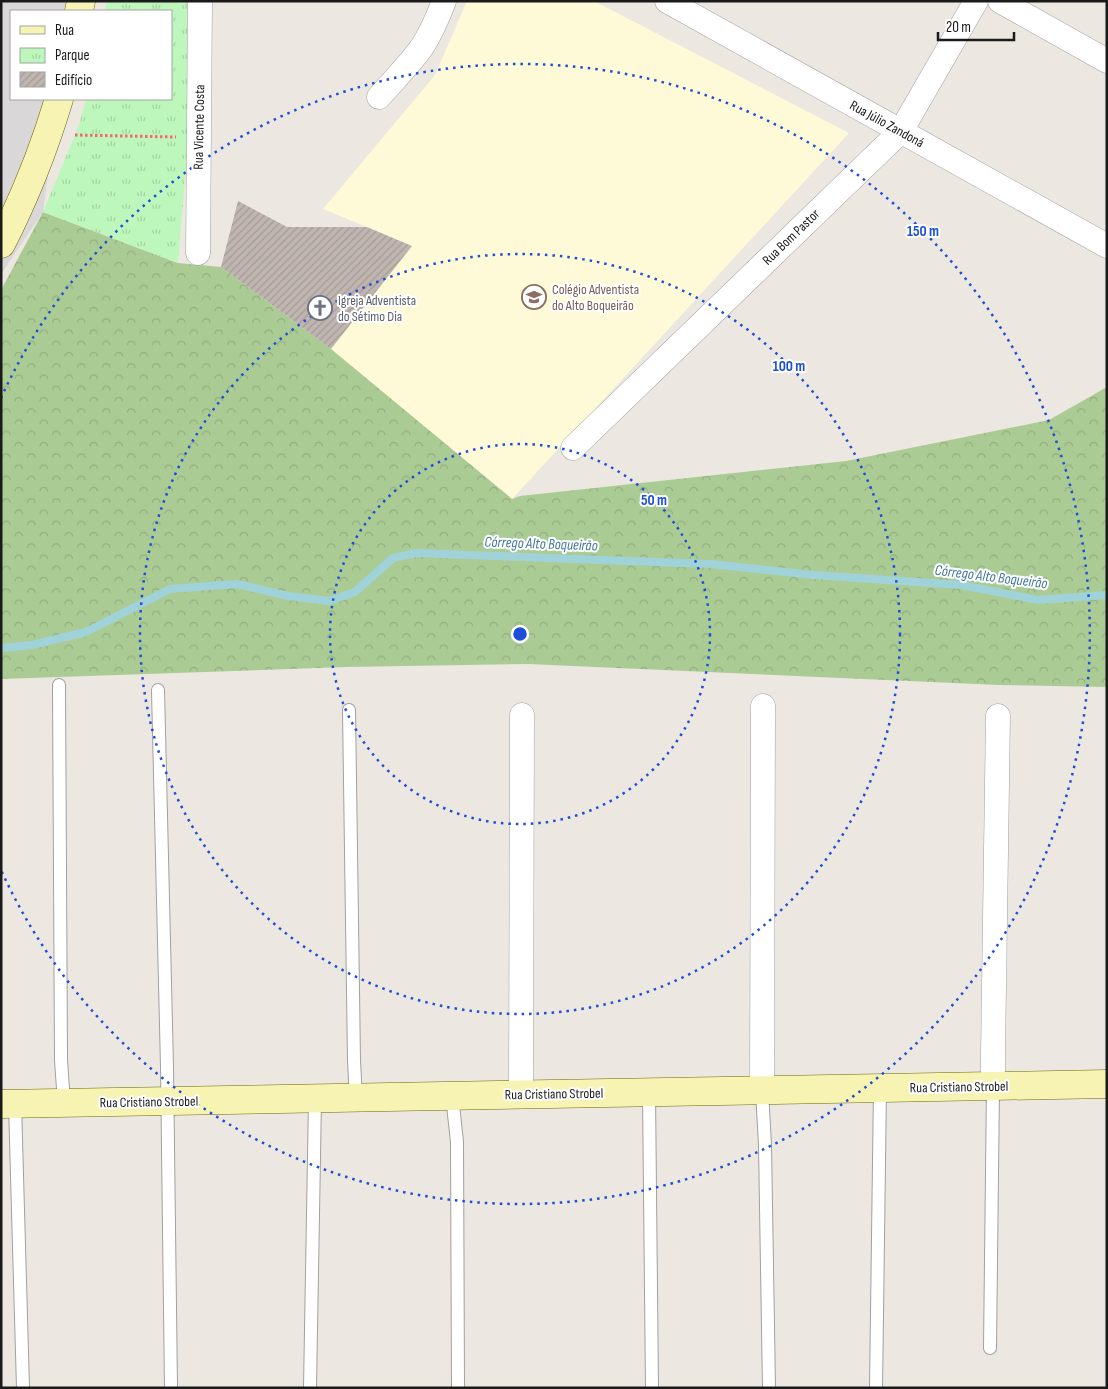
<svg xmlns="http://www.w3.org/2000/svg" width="1108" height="1389" font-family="'Sofia Sans Condensed',sans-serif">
	<defs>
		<pattern id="forest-crowns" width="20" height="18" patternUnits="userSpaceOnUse" patternTransform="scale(1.25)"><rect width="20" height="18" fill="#abcb95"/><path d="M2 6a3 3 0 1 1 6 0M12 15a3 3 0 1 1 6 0" fill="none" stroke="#93ae80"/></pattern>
		<pattern id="park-tufts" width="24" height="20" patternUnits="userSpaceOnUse" patternTransform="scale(1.25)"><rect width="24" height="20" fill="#bef7bc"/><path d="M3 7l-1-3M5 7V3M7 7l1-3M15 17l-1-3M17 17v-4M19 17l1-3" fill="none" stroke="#a3d3a1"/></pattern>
		<pattern id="building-hatch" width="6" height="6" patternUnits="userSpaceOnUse" patternTransform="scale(1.25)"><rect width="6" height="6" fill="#c0b5b0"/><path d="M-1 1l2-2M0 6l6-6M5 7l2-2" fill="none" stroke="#a49b97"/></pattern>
	</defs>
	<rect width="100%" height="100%" fill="#ece7e0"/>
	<path fill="#d9d7d7" d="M1,1H72L71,11H11V99H58L43,212L1,274Z"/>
	<path fill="#fefad7" d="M467,1H594L849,133L512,499L331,349L367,227L323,209L435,75Z"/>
	<path fill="url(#forest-crowns)" d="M43,212L178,263L221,267L331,349L512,499L520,496L846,461L1049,420L1107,387V687L999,685L528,664L346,667L1,679V290Z"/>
	<path fill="url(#park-tufts)" d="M107,1H187L188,142L178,263L43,212L79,125L86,99H171V11H105Z"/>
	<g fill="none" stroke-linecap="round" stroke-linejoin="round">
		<path stroke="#a0d3d9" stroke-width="8" d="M1,648L32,645L86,632L170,589L237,584L288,596L329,601L355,592L393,558L416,553L711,564L814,575L961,585L1038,600L1107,595"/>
	</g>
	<path fill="url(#building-hatch)" d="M238,201L287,227H367L412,246L331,349L221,267Z"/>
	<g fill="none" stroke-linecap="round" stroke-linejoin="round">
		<defs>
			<path id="lane" d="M59,685L61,1060L64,1103
				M158,690L167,1067L171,1388
				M349,710L354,1061L356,1098
				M762,1091L765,1145L769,1388
				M649,1093L652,1388
				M452,1096L457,1142L458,1388
				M15,1104L23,1388
				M990,1348L993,1086
				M310,1388L315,1099
				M876,1388L880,1088"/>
			<path id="street" d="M667,1L1107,246
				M1000,1L1107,61
				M379,97C393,81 409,65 422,47C431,33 438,17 444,1
				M198,253L200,1
				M573,448L901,131L976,1
				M993,1086V1054L998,716
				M762,1091L763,706
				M521,1095L522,715"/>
			<path id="secondary" d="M79,11L81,1
				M1,244C25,197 44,149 59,99
				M1,1104L1107,1084"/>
		</defs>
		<use href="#lane" stroke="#a1a1a1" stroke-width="14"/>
		<use href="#street" stroke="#a1a1a1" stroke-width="25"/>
		<use href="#secondary" stroke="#6c6b07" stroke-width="29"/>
		<path stroke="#f66769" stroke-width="3" stroke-dasharray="2.5 2.5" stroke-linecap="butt" d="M75,135L176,137"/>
		<use href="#lane" stroke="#fff" stroke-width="12"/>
		<use href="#street" stroke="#fff" stroke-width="24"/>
		<use href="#secondary" stroke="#f7f3b3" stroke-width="28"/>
	</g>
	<g fill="none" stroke="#1d4ed8" stroke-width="2.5" stroke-dasharray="2.5 5">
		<circle cx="520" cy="634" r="190"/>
		<circle cx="520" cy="634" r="380"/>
		<path d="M1 398A570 570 0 1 1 1 870"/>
	</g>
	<defs>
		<symbol id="school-ring" viewBox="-11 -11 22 22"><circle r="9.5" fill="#fff" stroke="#8d6e63" stroke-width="1.5"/><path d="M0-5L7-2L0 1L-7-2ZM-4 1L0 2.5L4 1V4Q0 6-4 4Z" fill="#8d6e63"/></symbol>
		<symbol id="church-ring" viewBox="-11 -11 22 22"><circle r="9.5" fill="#fff" stroke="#6b7280" stroke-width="1.5"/><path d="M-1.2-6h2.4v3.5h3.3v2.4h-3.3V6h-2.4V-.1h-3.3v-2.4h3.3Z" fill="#6b7280"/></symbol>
	</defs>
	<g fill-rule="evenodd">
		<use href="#school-ring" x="520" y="283" width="28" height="28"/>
		<use href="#church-ring" x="306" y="294" width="28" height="28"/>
	</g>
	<g text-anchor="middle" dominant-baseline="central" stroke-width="4" stroke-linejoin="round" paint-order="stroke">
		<g font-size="14" fill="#1a1a1a" stroke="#fff">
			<text transform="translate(887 124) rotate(29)">Rua Júlio Zandoná</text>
			<text transform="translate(199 127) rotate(-89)">Rua Vicente Costa</text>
			<text transform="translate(791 237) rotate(-44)">Rua Bom Pastor</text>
			<text transform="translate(959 1087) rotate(-1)">Rua Cristiano Strobel</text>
			<text transform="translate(554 1094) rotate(-1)">Rua Cristiano Strobel</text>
			<text transform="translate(149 1102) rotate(-1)">Rua Cristiano Strobel</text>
		</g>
		<g font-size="14" fill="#785e54" stroke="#fff" text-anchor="start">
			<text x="552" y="289">Colégio Adventista<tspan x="552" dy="16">do Alto Boqueirão</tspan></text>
		</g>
		<g font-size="14" fill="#5b616d" stroke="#fff" text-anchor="start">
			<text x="338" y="300">Igreja Adventista<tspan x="338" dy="16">do Sétimo Dia</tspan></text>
		</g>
		<g font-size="15" font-style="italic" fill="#447898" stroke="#fff">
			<text transform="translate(541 544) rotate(2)">Córrego Alto Boqueirão</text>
			<text transform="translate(991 577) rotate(7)">Córrego Alto Boqueirão</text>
		</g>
	</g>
	<circle cx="520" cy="634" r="8" fill="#1d4ed8" stroke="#fff" stroke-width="2.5"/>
	<g font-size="15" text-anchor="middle" font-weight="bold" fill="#1d4ed8" stroke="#fff" stroke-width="4" stroke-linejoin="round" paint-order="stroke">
		<text x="923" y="236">150 m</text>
		<text x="789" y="371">100 m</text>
		<text x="654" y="505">50 m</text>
	</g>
	<rect width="1108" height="1389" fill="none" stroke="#1a1a1a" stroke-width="5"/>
	<rect x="10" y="10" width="162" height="90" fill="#ffffff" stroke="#a3a3a3"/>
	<rect x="20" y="26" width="25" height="8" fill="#f7f3b3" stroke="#a3a3a3"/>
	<text x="55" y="35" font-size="15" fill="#1a1a1a">Rua</text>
	<rect x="20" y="48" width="25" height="15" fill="url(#park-tufts)" stroke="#a3a3a3"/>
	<text x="55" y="60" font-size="15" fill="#1a1a1a">Parque</text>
	<rect x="20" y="72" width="25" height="15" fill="url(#building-hatch)" stroke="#a3a3a3"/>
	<text x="55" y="85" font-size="15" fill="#1a1a1a">Edifício</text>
	<path d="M938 32v8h76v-8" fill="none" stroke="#1a1a1a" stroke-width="2.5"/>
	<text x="946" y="32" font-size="15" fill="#1a1a1a" stroke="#ffffff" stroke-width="4" paint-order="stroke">20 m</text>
</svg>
